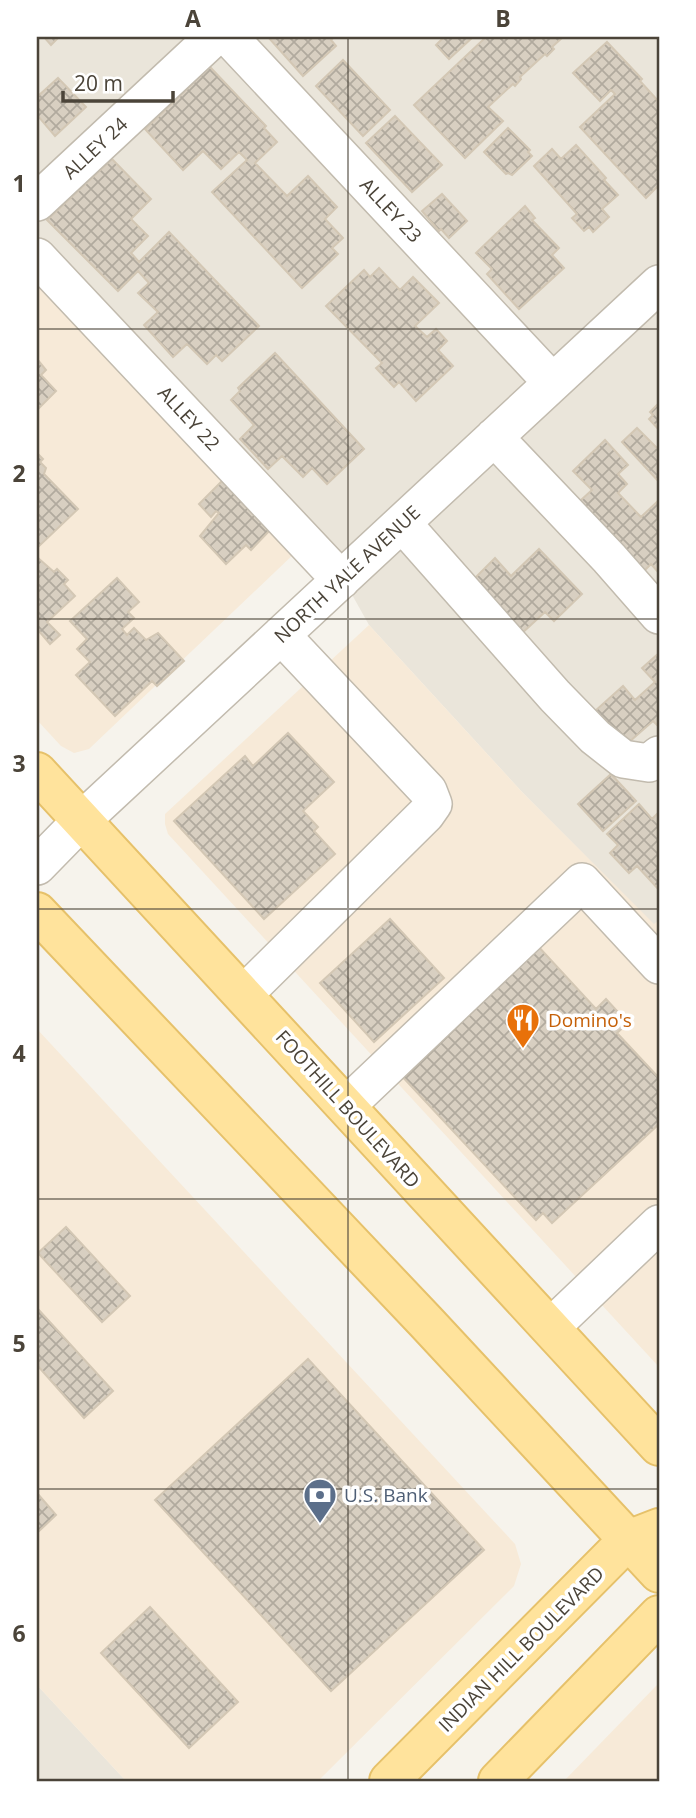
<svg xmlns="http://www.w3.org/2000/svg" width="696" height="1818" font-family="'Open Sans',sans-serif">
	<defs>
		<pattern id="building-cross-hatch" width="8" height="8" patternUnits="userSpaceOnUse" patternTransform="scale(1.75)"><rect width="8" height="8" fill="#d8cfc1"/><path d="M0 0l8 8M0 8l8-8" fill="none" stroke="#b1aa9e"/></pattern>
	</defs>
	<rect width="100%" height="100%" fill="#f6f3ec"/>
	<path fill="#eae5da" d="M37,37H659V920L654,925L523,793L369,625L318,534L37,234Z
		M37,1685L126,1781H37Z"/>
	<path fill="#f7ead8" d="M37,276L297,551L89,749L74,753L61,746L37,720Z
		M369,625L523,793L654,924L659,920V1367L168,834L165,824V814Z
		M37,1029L515,1544L521,1564L514,1586L318,1781H126L37,1685Z
		M657,1685H659V1781H564Z"/>
	<path fill="url(#building-cross-hatch)" stroke="#d3c7b4" stroke-width="2" d="M44,37H59L51,45Z
		M268,37H334L331,40L336,46L303,76Z
		M444,37H473L449,59L436,45Z
		M486,37H563L552,47L554,49L547,56L545,54L520,77L521,79L515,86L513,84L488,107L503,121L465,158L414,105Z
		M607,42L642,79L640,81L659,102V185L646,198L580,127L615,94L611,90L600,101L573,73Z
		M343,60L390,110L363,136L316,86Z
		M210,67L266,126L264,128L277,142L255,163L287,196L308,176L337,207L325,219L343,238L332,248L338,254L302,288L212,192L247,160L239,152L221,169L203,151L183,170L145,129Z
		M58,78L86,107L55,136L37,115V97Z
		M395,116L442,165L412,192L366,143Z
		M508,128L530,150L528,152L532,156L512,175L508,173L506,174L484,152Z
		M576,145L606,178L604,180L618,195L602,209L609,217L593,232L589,227L584,231L572,218L577,214L534,166L552,149L561,159Z
		M112,159L151,199L131,219L148,236L131,253L139,262L169,232L259,326L222,361L216,355L207,364L187,344L173,357L144,325L158,312L138,293L149,283L138,271L118,291L47,220Z
		M442,194L467,221L449,238L441,229L439,231L422,211Z
		M525,206L535,218L532,220L559,248L552,255L564,268L519,309L487,274L492,269L476,253Z
		M379,268L400,290L413,277L439,303L415,326L427,337L436,329L447,341L438,350L453,366L416,401L399,382L394,387L376,368L382,363L326,306L364,270L370,277Z
		M275,353L364,449L327,484L312,468L303,477L282,456L268,469L240,439L254,425L231,400L240,391L238,388Z
		M37,359L46,370L41,375L56,391L37,410Z
		M659,403V430L649,419L653,415L650,412Z
		M637,428L659,450V482L622,442Z
		M605,440L628,465L618,474L627,484L618,493L641,517L659,500V573L651,564L639,576L570,510L592,490L573,471Z
		M37,453L43,459L40,462L46,468L44,474L78,509L37,548Z
		M224,479L272,528L251,550L246,545L226,564L200,536L219,513L216,511L211,517L199,504Z
		M539,549L582,594L554,621L545,612L521,634L471,582L495,558L511,576Z
		M38,558L54,572L57,569L68,580L64,584L75,596L47,622L60,635L50,644L37,629Z
		M117,578L139,602L128,612L134,618L122,629L127,635L134,628L146,640L158,633L184,661L157,686L152,681L115,716L76,675L90,662L77,649L87,639L70,621Z
		M659,653V722L657,725L653,721L628,743L617,735L595,711L623,686L635,700L655,682L642,668Z
		M288,733L334,782L303,811L318,827L314,831L335,854L264,919L174,821L245,756L253,766Z
		M611,774L636,801L603,831L578,804Z
		M639,804L652,819L659,812V890L637,866L629,873L610,853L618,845L607,834Z
		M390,919L444,978L374,1042L320,983Z
		M536,944L596,1009L606,999L628,1023L617,1033L659,1078V1124L552,1223L543,1213L536,1220L398,1072Z
		M66,1227L130,1296L102,1322L38,1253Z
		M37,1308L113,1391L84,1418L37,1365Z
		M308,1359L484,1550L331,1691L155,1500Z
		M37,1493L56,1515L37,1533Z
		M150,1607L238,1702L189,1748L101,1653Z"/>
	<g fill="none" stroke-linecap="round" stroke-linejoin="round">
		<defs>
			<path id="minor" d="M229,37L552,382
				M37,202L214,37
				M37,257L341,580
				M494,437L609,558L659,615
				M402,523L555,696L595,737L623,759L649,763L659,755
				M37,866L81,821L659,284
				M244,994L426,814L433,804L428,791L281,635
				M346,1106L582,882L659,965
				M550,1328L659,1224"/>
			<path id="major" d="M37,772L659,1446
				M37,912L426,1322L659,1573
				M389,1781L628,1540L659,1528
				M498,1781L659,1615"/>
		</defs>
		<use href="#minor" stroke="#c2bbae" stroke-width="40"/>
		<use href="#major" stroke="#e6c16a" stroke-width="42"/>
		<use href="#minor" stroke="#fff" stroke-width="37"/>
		<use href="#major" stroke="#ffe39c" stroke-width="38"/>
	</g>
	<path fill="none" stroke="#4b4439" stroke-width="2" stroke-opacity="0.55" d="M348,37V1781M37,329H659M37,619H659M37,909H659M37,1199H659M37,1489H659"/>
	<defs>
		<symbol id="restaurant-pin" viewBox="-11 -11 22 30"><path d="M0 17L-7.5 6A9.5 9.5 0 1 1 7.5 6Z" fill="#e8710a" stroke="#fff"/><path d="M-5-6h1v4h1v-4h1v4h1v-4h1v5L-1.5 .5V6h-2V.5L-5-1ZM5-6V6H3V1.5H1.5Q1.5-4 5-6Z" fill="#fff"/></symbol>
		<symbol id="bank-pin" viewBox="-11 -11 22 30"><path d="M0 17L-7.5 6A9.5 9.5 0 1 1 7.5 6Z" fill="#5c6f8a" stroke="#fff"/><path d="M-6-4H6V4H-6ZM0-2.3a2.3 2.3 0 1 0 0 4.6a2.3 2.3 0 1 0 0-4.6Z" fill="#fff"/></symbol>
	</defs>
	<g fill-rule="evenodd">
		<use href="#restaurant-pin" x="504" y="1001" width="38" height="52"/>
		<use href="#bank-pin" x="301" y="1476" width="38" height="52"/>
	</g>
	<g text-anchor="middle" dominant-baseline="central" stroke-width="7" stroke-linejoin="round" paint-order="stroke">
		<g font-size="19" fill="#4b4439" stroke="#fff">
			<text transform="translate(95 148) rotate(-43)">ALLEY 24</text>
			<text transform="translate(391 210) rotate(47)">ALLEY 23</text>
			<text transform="translate(189 418) rotate(47)">ALLEY 22</text>
			<text transform="translate(347 574) rotate(-43)">NORTH YALE AVENUE</text>
			<text transform="translate(348 1109) rotate(48)">FOOTHILL BOULEVARD</text>
			<text transform="translate(521 1649) rotate(-45)">INDIAN HILL BOULEVARD</text>
		</g>
		<g font-size="19" fill="#c56008" stroke="#fff" text-anchor="start">
			<text x="548" y="1020">Domino's</text>
		</g>
		<g font-size="19" fill="#4e5e75" stroke="#fff" text-anchor="start">
			<text x="344" y="1495">U.S. Bank</text>
		</g>
	</g>
	<rect width="696" height="1818" fill="none" stroke="#ffffff" stroke-width="77"/>
	<path d="M63 91v10h110v-10" fill="none" stroke="#4b4439" stroke-width="3.5"/>
	<text x="74" y="91" font-size="21" fill="#4b4439" stroke="#ffffff" stroke-width="5" paint-order="stroke">20 m</text>
	<rect x="38" y="38" width="620" height="1742" fill="none" stroke="#4b4439" stroke-width="2.5"/>
	<g font-size="23" text-anchor="middle" font-weight="bold" fill="#4b4439">
		<text x="193" y="27">A</text>
		<text x="503" y="27">B</text>
		<text x="19" y="192">1</text>
		<text x="19" y="482">2</text>
		<text x="19" y="772">3</text>
		<text x="19" y="1062">4</text>
		<text x="19" y="1352">5</text>
		<text x="19" y="1642">6</text>
	</g>
</svg>
